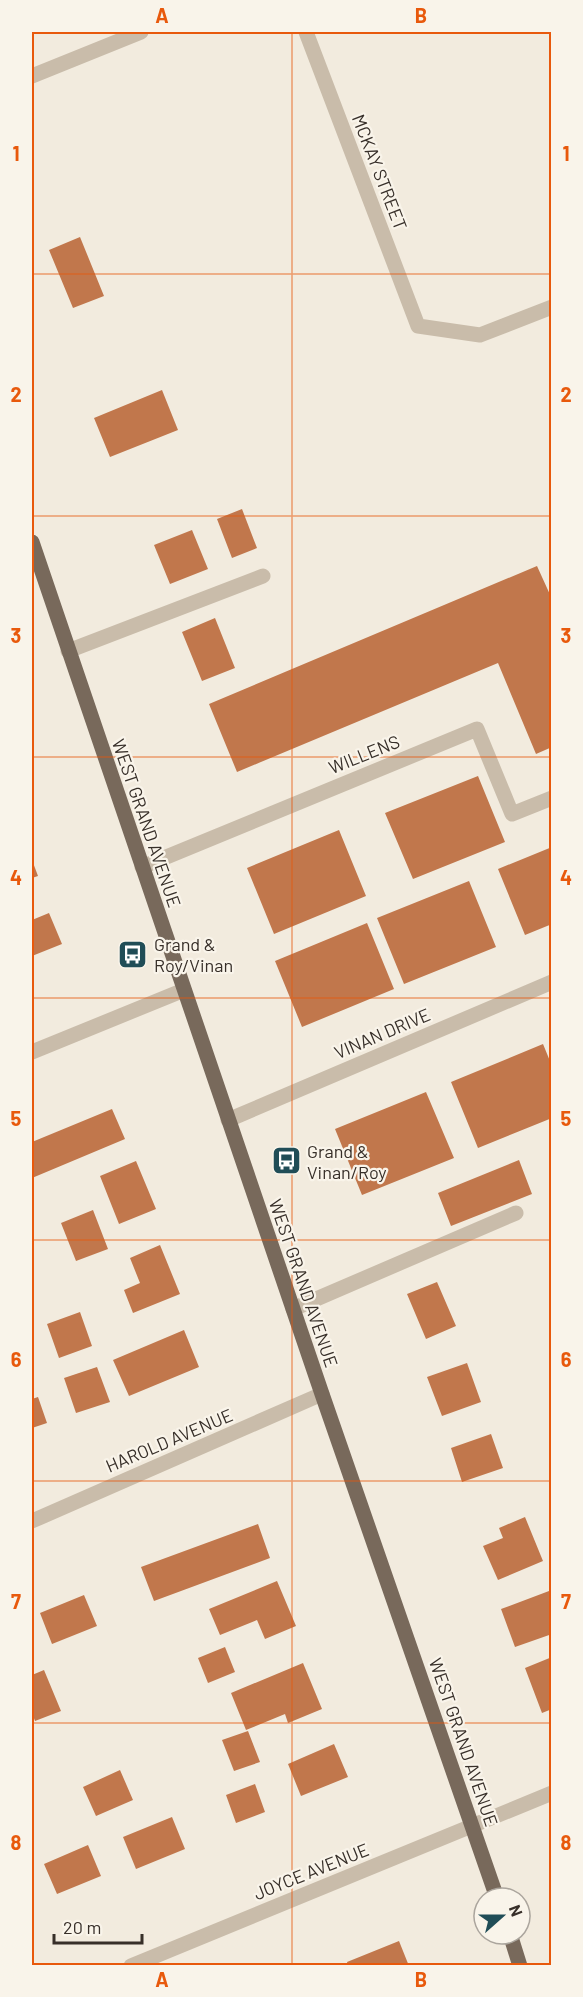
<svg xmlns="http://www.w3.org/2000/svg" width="583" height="1997" font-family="Barlow,sans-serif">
	<rect width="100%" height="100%" fill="#f2ebde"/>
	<path fill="#c1774c" d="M80,237L104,296L73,308L49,250Z
		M162,390L178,430L110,457L94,418Z
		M242,509L257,548L232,558L217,519Z
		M192,530L208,569L170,584L154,545Z
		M537,566L552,599V747L536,754L498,663L237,772L209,704Z
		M215,618L235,668L202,681L182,632Z
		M478,776L505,842L413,879L385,813Z
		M339,830L366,896L274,934L247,868Z
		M552,847V924L525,935L498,869Z
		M32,860L38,876L32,878Z
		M469,881L496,947L404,984L377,918Z
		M49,913L62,944L32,956V920Z
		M367,923L394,989L302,1027L275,961Z
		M543,1044L552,1066V1118L478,1148L451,1082Z
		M426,1092L454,1158L362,1195L335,1129Z
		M112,1109L125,1139L32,1178V1142Z
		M519,1160L532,1194L451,1226L438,1193Z
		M136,1161L156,1209L119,1224L100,1176Z
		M93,1210L108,1249L76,1261L61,1223Z
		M160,1245L180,1294L133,1313L124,1290L140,1283L130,1258Z
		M437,1282L456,1326L426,1339L407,1294Z
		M80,1312L92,1346L59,1358L47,1324Z
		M184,1330L199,1367L129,1396L113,1360Z
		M467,1363L481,1402L442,1416L427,1377Z
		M97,1367L110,1402L76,1413L64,1378Z
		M38,1397L47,1423L32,1428V1399Z
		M491,1434L503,1468L462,1482L451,1448Z
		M525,1517L543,1561L498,1580L483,1546L503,1538L499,1528Z
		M258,1524L270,1558L154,1601L141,1567Z
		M277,1581L296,1626L265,1639L257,1620L220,1635L209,1609Z
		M549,1591L552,1599V1634L515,1647L501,1609Z
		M84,1595L97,1626L52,1644L40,1613Z
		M225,1647L235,1672L208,1683L198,1658Z
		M552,1657V1709L542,1713L525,1668Z
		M303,1663L322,1709L288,1723L285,1714L246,1730L231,1693Z
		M44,1670L61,1711L35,1721L32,1713V1675Z
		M248,1731L260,1762L234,1771L222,1740Z
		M334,1744L348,1777L301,1796L288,1764Z
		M120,1770L133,1800L96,1816L83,1787Z
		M255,1784L265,1812L236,1823L226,1795Z
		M172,1817L185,1849L136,1869L123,1837Z
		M88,1845L101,1876L57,1894L44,1864Z
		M399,1941L409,1966H348L347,1962Z"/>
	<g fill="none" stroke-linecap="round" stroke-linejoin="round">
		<path stroke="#c9bcaa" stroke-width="15" d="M306,32L418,326L480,335L552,307
			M32,76L141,32
			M68,651L263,576
			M142,867L477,729L512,814L552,798
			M32,1052L184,990
			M228,1120L552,982
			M293,1309L516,1213
			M32,1521L322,1394
			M131,1966L552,1793"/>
		<path stroke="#78695b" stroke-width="15" d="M32,542L322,1394L497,1898
			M510,1934L520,1966"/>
	</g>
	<path fill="none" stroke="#e8590c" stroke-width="1.5" stroke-opacity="0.55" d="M292,32V1966M32,274H552M32,516H552M32,757H552M32,998H552M32,1240H552M32,1481H552M32,1723H552"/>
	<defs>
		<symbol id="bus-square" viewBox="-11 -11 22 22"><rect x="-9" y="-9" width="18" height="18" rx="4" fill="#204d57" stroke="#f9f4ea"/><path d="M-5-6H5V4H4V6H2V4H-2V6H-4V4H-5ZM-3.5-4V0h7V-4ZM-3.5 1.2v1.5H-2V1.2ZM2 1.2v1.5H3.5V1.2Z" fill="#fff"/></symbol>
	</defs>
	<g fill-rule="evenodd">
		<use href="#bus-square" x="116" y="938" width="33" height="33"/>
		<use href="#bus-square" x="270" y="1144" width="33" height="33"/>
	</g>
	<g text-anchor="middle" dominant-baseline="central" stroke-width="4.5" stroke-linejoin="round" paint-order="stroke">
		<g font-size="18" fill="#372f29" stroke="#f9f4ea">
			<text transform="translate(380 172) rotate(69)">MCKAY STREET</text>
			<text transform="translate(364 754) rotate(-22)">WILLENS</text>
			<text transform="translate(147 823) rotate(71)">WEST GRAND AVENUE</text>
			<text transform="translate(382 1033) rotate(-23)">VINAN DRIVE</text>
			<text transform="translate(304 1283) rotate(71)">WEST GRAND AVENUE</text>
			<text transform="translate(169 1440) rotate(-23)">HAROLD AVENUE</text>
			<text transform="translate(464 1742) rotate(71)">WEST GRAND AVENUE</text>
			<text transform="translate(311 1871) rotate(-22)">JOYCE AVENUE</text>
		</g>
		<g font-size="18" fill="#372f29" stroke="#f9f4ea" text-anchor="start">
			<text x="154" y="944">Grand &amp;<tspan x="154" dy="21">Roy/Vinan</tspan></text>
			<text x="307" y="1151">Grand &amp;<tspan x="307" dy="21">Vinan/Roy</tspan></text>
		</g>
	</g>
	<rect width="583" height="1997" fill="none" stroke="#f9f4ea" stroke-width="66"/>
	<g transform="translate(502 1916) rotate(69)"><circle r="28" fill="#f9f4ea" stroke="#aba59d" stroke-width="1.5"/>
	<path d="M0-4.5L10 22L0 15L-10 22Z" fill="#204d57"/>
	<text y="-9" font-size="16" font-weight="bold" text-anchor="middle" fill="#372f29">N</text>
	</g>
	<path d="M54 1934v9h88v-9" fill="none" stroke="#372f29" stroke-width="3"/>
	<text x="63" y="1934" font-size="18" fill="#372f29" stroke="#f9f4ea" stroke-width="4.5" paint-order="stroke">20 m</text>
	<rect x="33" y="33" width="517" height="1931" fill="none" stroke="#e8590c" stroke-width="2"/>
	<g font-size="20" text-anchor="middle" font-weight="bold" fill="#e8590c">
		<text x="162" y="23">A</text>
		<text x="421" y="23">B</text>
		<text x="16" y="161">1</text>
		<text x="566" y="161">1</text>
		<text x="16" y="402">2</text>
		<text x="566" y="402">2</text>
		<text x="16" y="643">3</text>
		<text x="566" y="643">3</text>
		<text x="16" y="885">4</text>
		<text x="566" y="885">4</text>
		<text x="16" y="1126">5</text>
		<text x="566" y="1126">5</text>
		<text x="16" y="1367">6</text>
		<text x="566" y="1367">6</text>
		<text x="16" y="1609">7</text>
		<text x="566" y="1609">7</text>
		<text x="16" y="1850">8</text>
		<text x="566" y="1850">8</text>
		<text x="162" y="1987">A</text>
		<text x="421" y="1987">B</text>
	</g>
</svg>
